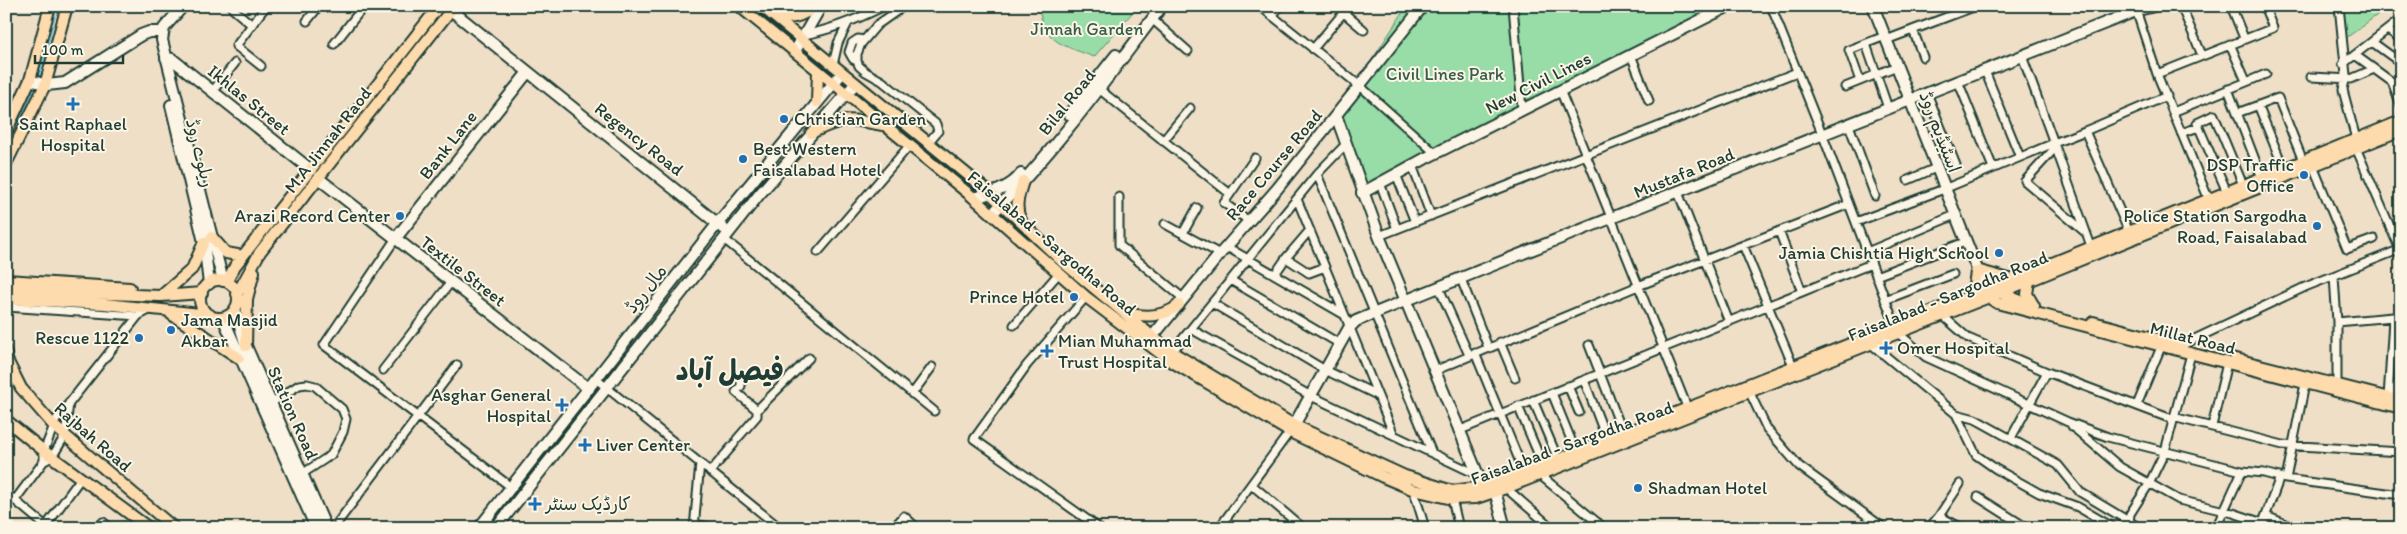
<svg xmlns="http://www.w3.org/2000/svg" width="2407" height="534" font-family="Itim,'Playpen Sans Arabic',sans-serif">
	<rect width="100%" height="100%" fill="#efdfc7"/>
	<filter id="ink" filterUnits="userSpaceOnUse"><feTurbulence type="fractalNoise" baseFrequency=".02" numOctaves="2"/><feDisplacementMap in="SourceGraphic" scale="10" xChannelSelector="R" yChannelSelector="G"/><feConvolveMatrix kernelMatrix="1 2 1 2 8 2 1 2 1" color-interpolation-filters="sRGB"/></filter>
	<g filter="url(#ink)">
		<path fill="#98dca7" stroke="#5c8c6e" d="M1039,6H1138L1094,57C1063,45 1043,43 1039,6Z
			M1407,6H1731L1362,193L1336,115Z
			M2342,6H2389L2341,42Z"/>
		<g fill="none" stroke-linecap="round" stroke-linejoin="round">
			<path stroke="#83cde3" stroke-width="6" d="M6,140L29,98L38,75L55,6"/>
			<defs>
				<path id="street" d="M904,6L877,25L861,44L857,54V61L859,66L866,72L882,81L936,124L938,131L927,144
					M1260,6L1360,86L1435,153
					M1513,6L1522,109
					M1771,6L1823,136L1895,325
					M2181,6L2202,55
					M2231,6L2244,38
					M2339,6L2346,75L2343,90L2356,139
					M2135,7L2157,74L2209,200
					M233,9L252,25
					M1344,13L1364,30
					M1272,16L1280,6
					M1152,19L1188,51
					M307,21L319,6
					M1913,30L1923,57
					M2389,31L2401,39
					M803,35C832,30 858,19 884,6
					M1885,36L1849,50L1860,81L1897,66
					M1886,40L1976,6
					M2372,42L2401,63
					M334,44L364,6
					M1866,44L1888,108
					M2230,44L2246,81
					M1313,49L1349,6
					M1631,55L1649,101
					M2355,55L2392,82L2401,105
					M2022,56L2054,143L2085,131
					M857,61L853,59L849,52L852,43L858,39L864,40
					M2343,64L2401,19
					M833,65L838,43L848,23
					M261,66L236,46L266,6
					M1985,71L2020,157
					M2157,74L2273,28L2264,6
					M2311,77L2351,79L2374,69
					M1958,81L1993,168
					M1845,87L1860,81
					M1099,89L1229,193
					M2228,89L2262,178
					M1560,90L1687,407
					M212,92L235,63
					M1927,93L1956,165
					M2258,105L2284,169
					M2173,112L2266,74
					M2237,113L2278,98L2303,161
					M1849,125L1875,196
					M2181,133L2199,127
					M1163,141L1190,108
					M2055,148L2025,181L2085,232
					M2356,148L2401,252
					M1412,165L1431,216
					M2313,166L2347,249L2374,239
					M1317,174L1432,453
					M1396,174L1415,222
					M1908,180L1936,168
					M1380,183L1397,229
					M1678,192L1729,322
					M2227,192L2197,123L2214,115L2243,185
					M1119,197V245L1184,299
					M1297,199L1394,435
					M1249,221L1224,203L1255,158
					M1856,222L1944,189L2054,143L2091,246
					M1165,224L1220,254
					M1779,231L1802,292
					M2129,232L2085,131L2167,96
					M1183,233L1197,208
					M1379,236L1797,72
					M396,238L324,345L511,487
					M724,239L934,411
					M1743,245L1793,366
					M1227,247L1343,314
					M818,252L909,146
					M1867,252L1955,215
					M1286,258L1310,230
					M1275,274L1286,258L1309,273L1325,267
					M1876,276L1965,242
					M2334,276L2337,322L2393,317L2392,336L2401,343
					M1461,279L1488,347
					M1232,281L1340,344
					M1439,288L1469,355
					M1086,297L1027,365L974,439L1099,528
					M1885,300L1953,274
					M1212,303L1325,370L1377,395
					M6,307L138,316
					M1942,315L1968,338L2047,372L2169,418L2173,417L2283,445L2401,452
					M1014,325L1059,273
					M1191,329L1311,396L1476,474
					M1898,333L1926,357L2068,422L2108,437L2242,471L2264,473L2286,479L2401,495
					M1500,342L1515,378
					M1871,344L1956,414L1975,419L2058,465L2080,492L2140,528
					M1589,345L1623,433
					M2182,345L2305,287L2401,249
					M6,348L9,362
					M1172,352L1317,174L1346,144
					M1475,353L1524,472
					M383,370L451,282
					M1434,371L1638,286L1849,204
					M596,379L780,528
					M1584,380L1607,440
					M741,382V386L736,392L757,410
					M2337,385V322
					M1568,386L1579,412
					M1552,393L1576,452
					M1750,393L1767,429L1799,466L1884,528
					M912,394L932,367
					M2389,396L2401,380
					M2388,398L2392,336
					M1533,400L1558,459
					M271,403L299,385L307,384L315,386L342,409L346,419L343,432L331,455L302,474
					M2137,405L2161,347
					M1518,406L1543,465
					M1956,414L1976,455L1996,469L2039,493L2078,507L2114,528
					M2072,426L2120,467L2179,500L2233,513L2263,523
					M2212,426L2227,363
					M1458,431L1871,264
					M2011,438L2047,372
					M737,439L757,416V410L809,358
					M44,461V451L56,420L138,316L151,309
					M710,472L734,444
					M1540,475L1604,528
					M2286,479L2305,384
					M1252,485L1303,528
					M1413,488L1425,528
					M1506,488L1552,528
					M6,493L48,528
					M1978,497L2027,528
					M1452,499L1459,528
					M15,500L44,461L52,457L65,436L69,403
					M1939,516L1960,484
					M2266,516L2296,528
					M338,522L457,365
					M2129,522L2130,514L2149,484L2165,451L2191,354
					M694,524L714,528
					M46,526L81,478
					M98,528L103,522L110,528
					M694,528L700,463
					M893,528L904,516L917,528
					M1219,528L1291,430
					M1929,528L1939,516L1962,528
					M2216,528L2242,471
					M2261,528L2280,477"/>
				<path id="secondary" d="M183,6L164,28L162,40L223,281
					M1873,6L1977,269L1982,291
					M451,10L723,228
					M795,51L821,6
					M166,58L172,59L311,170
					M30,80L47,85L65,83L141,35L149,32H163
					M171,105L204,242L209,284
					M1069,114L1116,55
					M1336,115L1379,236L1483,487
					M318,178L589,389
					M1362,193L1426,158L1729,6
					M974,198C991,193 1010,189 1021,174
					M992,214C1055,151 1108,77 1162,6
					M396,238L528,72
					M235,309L246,346L326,528
					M223,318L316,528
					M1148,342L1220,254L1277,189L1423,6
					M1294,425L1349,328L1356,321C1615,214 1877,114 2138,10L2154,6
					M1495,491L1505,528
					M479,528L718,223L842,73
					M496,528L758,196L855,84"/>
				<path id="primary" d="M739,6L974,198L1086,297L1169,360L1290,432L1383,477L1414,490L1452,499L1476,498L1506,488L1999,293L2401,130
					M761,6L990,193L1064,263L1153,337L1172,352L1294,425L1405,476L1452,491L1483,487L1552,462L1991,288L2401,121
					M775,16C789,22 804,15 816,6
					M817,102L818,71
					M6,132L30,80L50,6
					M811,133C844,117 847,118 882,125
					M6,164L45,85L67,6
					M1021,220C1014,208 1019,194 1023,181
					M212,237L226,253L243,256
					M1980,271L2009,279
					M6,280L130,288
					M200 299a19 19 0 1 1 38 0a19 19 0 1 1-38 0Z
					M227,281L235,266L439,6
					M2029,281L2027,294L2034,306
					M6,290L161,296L202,293
					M1998,292L2028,304
					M237,294L260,252L454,6
					M1985,295L1997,303L2401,408
					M161,296L192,269L204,242
					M1967,296L1974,285L1976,272
					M6,299L105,304L210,315
					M1125,312C1144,318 1164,317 1179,305
					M171,314L239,358
					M2093,322L2181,345
					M246,346L247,299L254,272
					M6,358L21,388L54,426L174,528
					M2236,359L2401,401
					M6,420L44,451L149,528"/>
			</defs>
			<use href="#street" stroke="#1f3d34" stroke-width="11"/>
			<use href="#secondary" stroke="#1f3d34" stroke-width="14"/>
			<use href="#primary" stroke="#1f3d34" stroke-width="14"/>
			<use href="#street" stroke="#fcf5e5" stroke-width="7"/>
			<use href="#secondary" stroke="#fcf5e5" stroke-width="10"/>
			<use href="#primary" stroke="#fedbac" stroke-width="10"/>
		</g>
	</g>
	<g fill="#1f6fb2" stroke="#fcf5e5" stroke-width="2">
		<path d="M70.5 96.5h5v5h5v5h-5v5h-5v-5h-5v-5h5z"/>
		<circle cx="784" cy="119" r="5"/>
		<circle cx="743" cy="159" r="5"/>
		<circle cx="2304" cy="175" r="5"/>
		<circle cx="400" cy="216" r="5"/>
		<circle cx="2317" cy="226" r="5"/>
		<circle cx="1999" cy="253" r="5"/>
		<circle cx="1074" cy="297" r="5"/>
		<circle cx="171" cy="330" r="5"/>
		<circle cx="139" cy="338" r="5"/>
		<path d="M1883.5 340.5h5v5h5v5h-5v5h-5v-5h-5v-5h5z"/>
		<path d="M1044.5 343.5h5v5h5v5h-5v5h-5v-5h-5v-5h5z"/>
		<path d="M559.5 397.5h5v5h5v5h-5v5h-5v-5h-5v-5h5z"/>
		<path d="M582.5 437.5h5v5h5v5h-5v5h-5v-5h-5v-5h5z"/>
		<circle cx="1638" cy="488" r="5"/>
		<path d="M532.5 496.5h5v5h5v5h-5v5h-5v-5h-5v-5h5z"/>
	</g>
	<g text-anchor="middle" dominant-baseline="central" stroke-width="4" stroke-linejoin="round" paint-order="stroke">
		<g font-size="18" fill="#375d4b" stroke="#fcf5e5">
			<text x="1087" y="29">Jinnah Garden</text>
			<text x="1445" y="74">Civil Lines Park</text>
		</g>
		<g font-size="18" fill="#1f3d34" stroke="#fcf5e5">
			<text transform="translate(1538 83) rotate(-27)">New Civil Lines</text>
			<text transform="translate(249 100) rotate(39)">Ikhlas Street</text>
			<text transform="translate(1067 102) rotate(-51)">Bilal Road</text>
			<text transform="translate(1940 132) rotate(69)">اسٹیڈیم روڈ</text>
			<text transform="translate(639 139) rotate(38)">Regency Road</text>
			<text transform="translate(328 140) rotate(-52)">M.A Jinnah Raod</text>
			<text transform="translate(448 145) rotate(-52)">Bank Lane</text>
			<text transform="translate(200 153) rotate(76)">ریلوے روڈ</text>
			<text transform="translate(1274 165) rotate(-50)">Race Course Road</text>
			<text transform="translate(1684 173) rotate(-22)">Mustafa Road</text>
			<text transform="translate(1052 243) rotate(40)">Faisalabad - Sargodha Road</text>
			<text transform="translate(463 271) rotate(38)">Textile Street</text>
			<text transform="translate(646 289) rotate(-52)">مال روڈ</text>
			<text transform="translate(1948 296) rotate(-22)">Faisalabad - Sargodha Road</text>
			<text transform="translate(2193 338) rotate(14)">Millat Road</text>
			<text transform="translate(293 413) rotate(66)">Station Road</text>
			<text transform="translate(93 437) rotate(41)">Rajbah Road</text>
			<text transform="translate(1572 443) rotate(-20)">Faisalabad - Sargodha Road</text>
		</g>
		<g font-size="18" fill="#1f3d34" stroke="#fcf5e5" text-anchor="start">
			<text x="794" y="119">Christian Garden</text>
			<text x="73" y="124" text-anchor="middle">Saint Raphael<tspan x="73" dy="21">Hospital</tspan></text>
			<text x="753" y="149">Best Western<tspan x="753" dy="21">Faisalabad Hotel</tspan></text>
			<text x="2294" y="165" text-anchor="end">DSP Traffic<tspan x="2294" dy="21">Office</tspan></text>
			<text x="390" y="216" text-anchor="end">Arazi Record Center</text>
			<text x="2307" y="216" text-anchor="end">Police Station Sargodha<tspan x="2307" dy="21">Road, Faisalabad</tspan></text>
			<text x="1989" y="253" text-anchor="end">Jamia Chishtia High School</text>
			<text x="1064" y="297" text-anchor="end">Prince Hotel</text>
			<text x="181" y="320">Jama Masjid<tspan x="181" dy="21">Akbar</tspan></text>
			<text x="129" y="338" text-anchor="end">Rescue 1122</text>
			<text x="1058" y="341">Mian Muhammad<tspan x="1058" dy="21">Trust Hospital</tspan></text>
			<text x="1897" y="348">Omer Hospital</text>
			<text x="551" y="395" text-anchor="end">Asghar General<tspan x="551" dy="21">Hospital</tspan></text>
			<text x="596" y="445">Liver Center</text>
			<text x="1648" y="488">Shadman Hotel</text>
			<text x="546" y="504">کارڈیک سنٹر</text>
		</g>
		<g font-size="28" font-weight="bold" fill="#1f3d34" stroke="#fcf5e5">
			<text x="730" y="370">فیصل آباد</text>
		</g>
	</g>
	<rect width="2407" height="534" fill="none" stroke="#fcf5e5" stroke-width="25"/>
	<rect x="12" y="12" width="2382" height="509" fill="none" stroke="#1f3d34" stroke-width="2" filter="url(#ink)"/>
	<path d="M35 55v8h88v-8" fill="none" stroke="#1f3d34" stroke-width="2.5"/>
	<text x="42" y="55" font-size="15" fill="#1f3d34" stroke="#fcf5e5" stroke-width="4" paint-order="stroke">100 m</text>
</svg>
